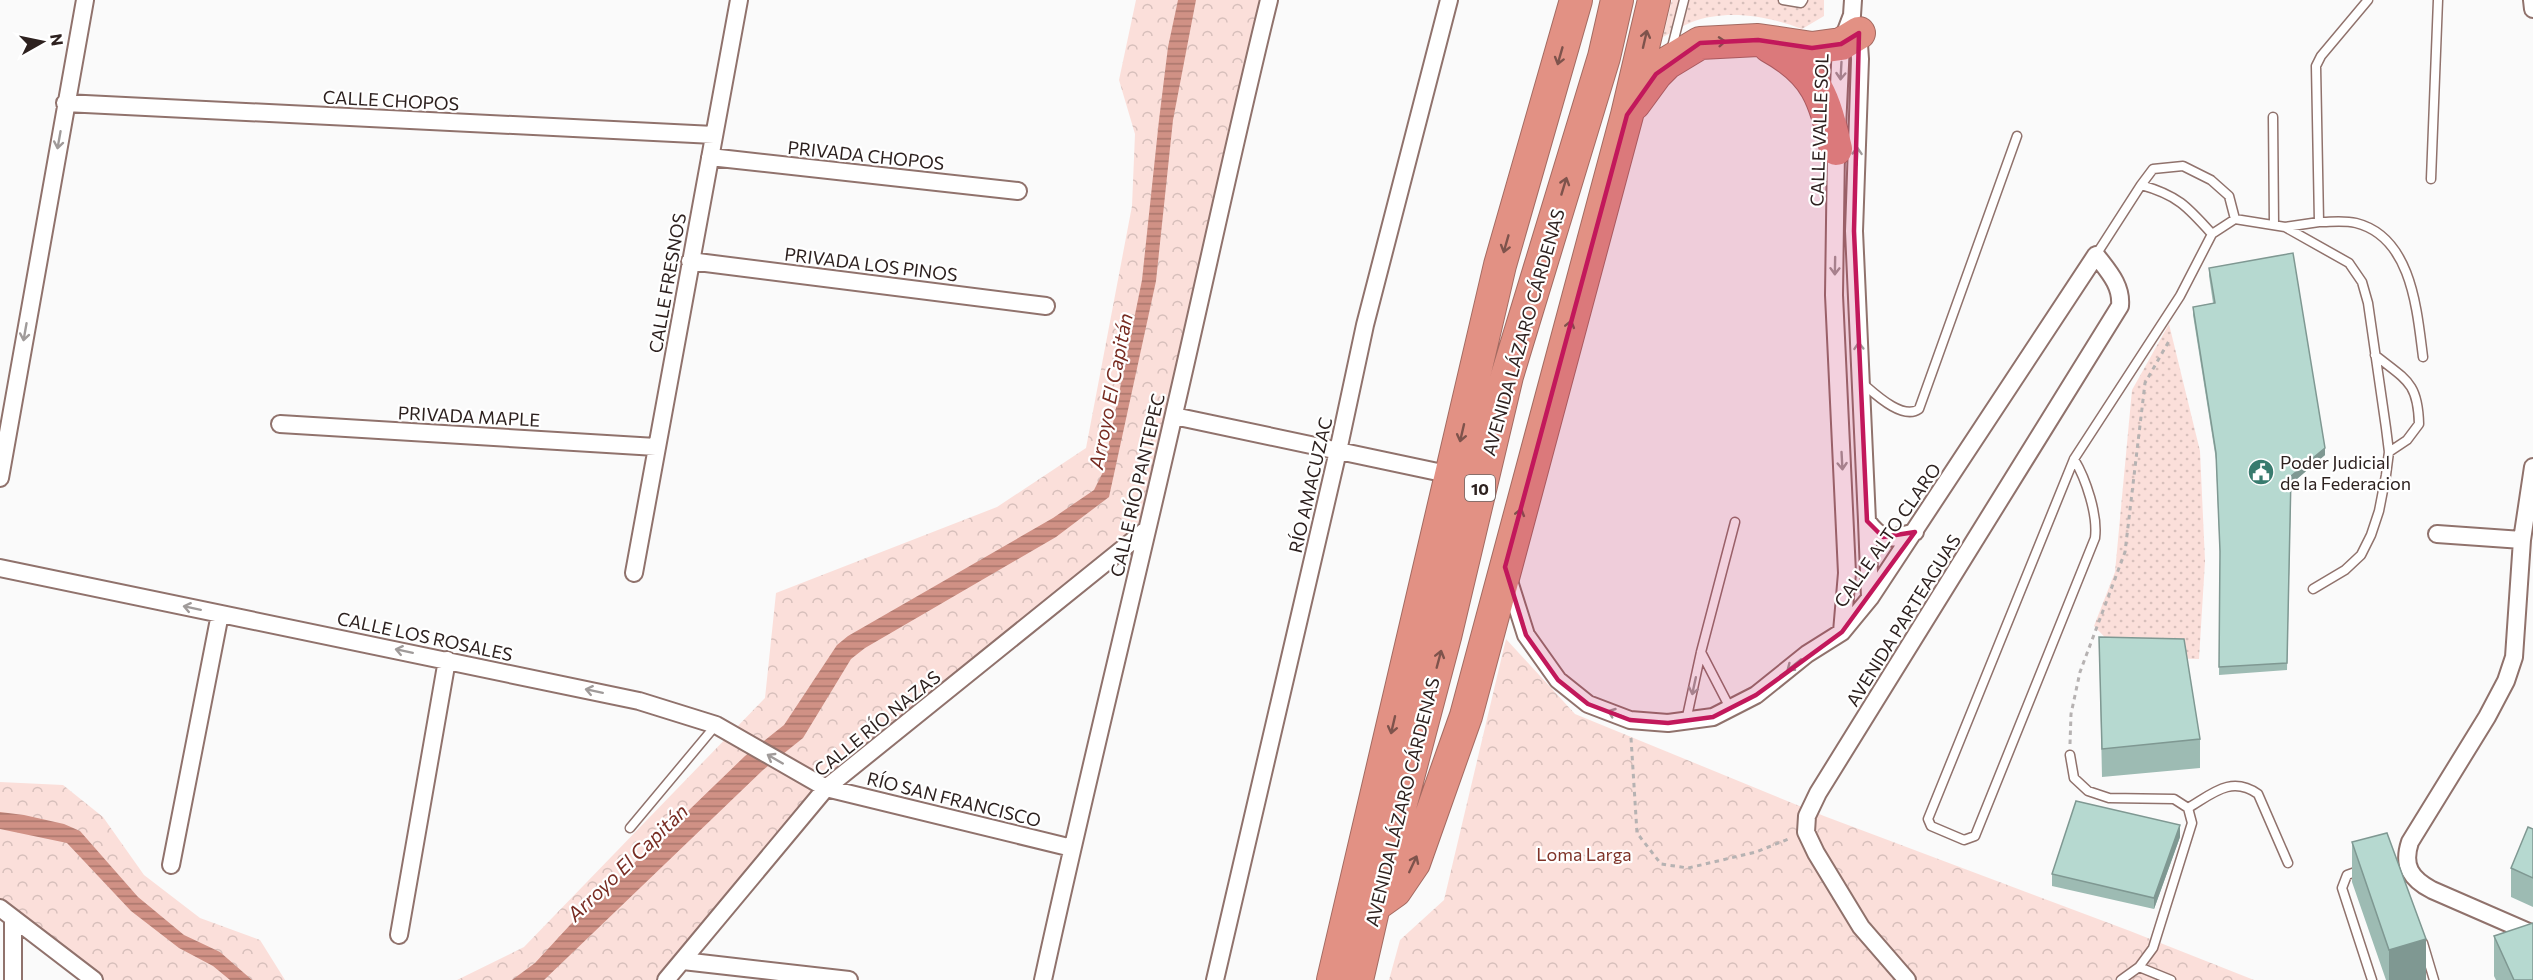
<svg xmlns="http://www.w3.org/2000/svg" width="2533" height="980" font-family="Commissioner,sans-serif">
	<defs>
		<pattern id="grass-dots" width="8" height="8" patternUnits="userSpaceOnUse" patternTransform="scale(1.5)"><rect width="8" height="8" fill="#fbdfda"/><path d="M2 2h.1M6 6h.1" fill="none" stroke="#d7bfbb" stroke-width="1.8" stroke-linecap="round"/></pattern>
		<pattern id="forest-crowns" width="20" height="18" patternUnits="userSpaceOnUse" patternTransform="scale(1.5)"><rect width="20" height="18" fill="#fbdfda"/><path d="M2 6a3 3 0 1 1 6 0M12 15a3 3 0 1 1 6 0" fill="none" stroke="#d7bfbb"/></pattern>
		<pattern id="water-rules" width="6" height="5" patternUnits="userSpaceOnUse" patternTransform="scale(1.5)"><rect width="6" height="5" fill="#d09185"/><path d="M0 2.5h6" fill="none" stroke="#a9766c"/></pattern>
	</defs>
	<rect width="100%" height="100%" fill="#fafafa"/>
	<path fill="url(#grass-dots)" d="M1672,0H1824V16L1802,29C1769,16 1726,9 1692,22C1682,26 1673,32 1663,37Z
		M2169,324L2200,451L2205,561L2199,659L2124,657L2094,626L2115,572L2132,390Z"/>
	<path fill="url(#forest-crowns)" d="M1136,0H1272L1146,530L826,788L666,980H457L524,947L765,698L776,593L997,507L1086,448L1132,206L1135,134L1119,80Z
		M1506,639L1575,714L1824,816L2130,931L2254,980H1389L1400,940L1444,900Z
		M0,782L63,785L103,817L144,875L200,918L260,940L285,980H94L0,909Z"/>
	<path fill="url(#water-rules)" d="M1178,0H1196L1173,120L1156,281L1109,497L1056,537L865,648L851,659L803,738L763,770L544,980H512L535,963L570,925L745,756L784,725L837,645L848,636L1053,518L1094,490L1103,472L1142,280L1159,120L1168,47Z
		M0,812L24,815L64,824L80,831L138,897L184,935L220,952L252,980H230L213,966L179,948L131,911L67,843L0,829Z"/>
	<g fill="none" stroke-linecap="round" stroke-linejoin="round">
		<defs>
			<path id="lane" d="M1783,0L1801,3L1803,0
				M1671,51L1684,0
				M2273,117L2274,225
				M2431,179L2438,0
				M2141,185C2177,195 2187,206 2212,234
				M2235,219L2285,227L2349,263L2362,282L2368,303L2386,428L2389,452L2386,475L2379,511L2371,535L2361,555L2345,570L2313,589
				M2319,222C2331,222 2344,220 2356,223C2412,237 2417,311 2423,357
				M2285,227L2319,222L2316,66L2321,56L2368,0
				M2375,355C2406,380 2418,382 2419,424L2407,440L2389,452
				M1861,382C1873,392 1902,421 1919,409L2017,136
				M2074,459C2086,479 2098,515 2095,538L1975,836L1964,840L1931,826L1928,819L2074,459L2180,296L2212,234L2235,219L2229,196L2211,180L2183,166L2153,169L2141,185L2096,255
				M1701,652L1730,708
				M1686,721L1701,652L1735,522
				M2070,755L2074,778L2088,791L2109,798L2174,799L2188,808L2192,823L2153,948L2139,967L2121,980
				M2188,808C2212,794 2231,775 2258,794L2288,863
				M630,828L716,725
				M2361,870L2347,875L2342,888L2372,980
				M2423,943L2434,980
				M2139,967L2171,980"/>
			<path id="street" d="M2532,0L2533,9
				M1858,30L1860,59L1854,231L1867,521C1883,543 1892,539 1915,532
				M65,103L714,135
				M710,157L1018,191
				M690,261L1046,306
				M1174,416L1452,475
				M280,424L656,447
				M2533,467L2522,540L2514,657L2506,681L2487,717L2410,842C2402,866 2411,879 2432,890L2533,934
				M0,478L85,0
				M1867,521L1870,598
				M2437,534L2522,540
				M0,568L639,701L716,725L826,788L1072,848
				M634,573L739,0
				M1508,578L1526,635L1558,680L1588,704L1630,720L1668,723L1713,717L1756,695L1807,654L1842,632L1870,598L2096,255C2108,271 2122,285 2120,306L1818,793L1807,816L1806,832L1816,853L1861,927L1907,980
				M1842,632L1847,573L1834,295L1836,149L1841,44L1852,15L1853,0
				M171,865L220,614
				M0,908L94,980
				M399,935L447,660
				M683,961L849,980
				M13,980V918
				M666,980L826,788L1146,530
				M1043,980C1084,791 1131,603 1174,414C1206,276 1235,138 1269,0
				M1215,980L1338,451L1365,325L1449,0"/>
			<path id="highway" d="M1769,46C1818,73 1824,98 1836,149
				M1634,104L1656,74L1667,63L1700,43L1758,40L1812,48L1841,44L1859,33
				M1374,906L1395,891L1414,863L1466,716L1627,115L1654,0
				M1333,980L1500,265L1576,0
				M1357,980L1374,906L1445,637L1507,376L1604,57L1617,0"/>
		</defs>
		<use href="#lane" stroke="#90726c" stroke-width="11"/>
		<use href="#street" stroke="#90726c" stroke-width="20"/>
		<use href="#highway" stroke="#a36a61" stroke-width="34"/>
		<path stroke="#b6b2b2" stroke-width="3" stroke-dasharray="4.5 4.5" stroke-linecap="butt" d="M1631,738L1637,833L1661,864L1688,868L1756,852L1791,838
			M2070,744L2071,714L2080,672L2125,552L2145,383L2169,341"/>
		<use href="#lane" stroke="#fff" stroke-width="8"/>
		<use href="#street" stroke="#fff" stroke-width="16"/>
		<use href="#highway" stroke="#e29184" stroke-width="32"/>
	</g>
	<path fill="#9dbbb3" d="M2209,268L2325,455L2291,484L2287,670L2219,675L2220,557L2216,460L2193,315V307L2213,303L2209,276Z
		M2099,637L2200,739V768L2102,777Z
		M2533,829V907L2511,897V868Z
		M2180,837L2154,909L2052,886V874Z
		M2352,842L2426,980H2386L2352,882Z
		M2494,936L2533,980H2496L2494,976Z"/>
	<path fill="#7f9892" d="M2325,448V455L2291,484L2287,670L2291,476Z
		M2180,825V837L2154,909V898Z
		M2426,939V980H2389V950Z"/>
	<path fill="#b6d9d0" stroke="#7f9892" stroke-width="1.5" d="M2293,253L2325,448L2291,476L2287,663L2219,667L2220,551L2216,453L2193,307L2215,303L2209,268Z
		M2099,637L2184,639L2200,739L2102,749Z
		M2076,801L2180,825L2154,898L2052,874Z
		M2528,827L2533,829V878L2511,868Z
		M2387,833L2426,939L2389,950L2352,842Z
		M2533,923V980H2514L2494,936Z"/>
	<defs><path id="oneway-shaft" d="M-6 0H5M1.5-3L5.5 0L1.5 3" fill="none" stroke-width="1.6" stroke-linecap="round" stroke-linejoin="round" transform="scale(1.5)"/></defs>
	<g stroke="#7e534c">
		<use href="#oneway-shaft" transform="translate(1645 39) rotate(-77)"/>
		<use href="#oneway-shaft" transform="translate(1717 42) rotate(-4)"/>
		<use href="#oneway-shaft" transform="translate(1560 56) rotate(106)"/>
		<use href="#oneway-shaft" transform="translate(1564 186) rotate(-73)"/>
		<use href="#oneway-shaft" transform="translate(1506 244) rotate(106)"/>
		<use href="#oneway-shaft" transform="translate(1569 329) rotate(-75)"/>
		<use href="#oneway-shaft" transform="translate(1462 433) rotate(103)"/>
		<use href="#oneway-shaft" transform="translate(1519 517) rotate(-75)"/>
		<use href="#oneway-shaft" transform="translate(1439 659) rotate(-75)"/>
		<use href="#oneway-shaft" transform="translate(1393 725) rotate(103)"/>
		<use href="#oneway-shaft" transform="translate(1413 864) rotate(-65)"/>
	</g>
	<g stroke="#a09b9a">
		<use href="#oneway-shaft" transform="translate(1841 71) rotate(93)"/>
		<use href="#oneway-shaft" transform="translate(59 140) rotate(100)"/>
		<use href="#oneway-shaft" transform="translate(1857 156) rotate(-88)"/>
		<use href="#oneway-shaft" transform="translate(1835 266) rotate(91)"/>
		<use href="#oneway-shaft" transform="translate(25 332) rotate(100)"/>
		<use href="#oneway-shaft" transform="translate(1859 351) rotate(-92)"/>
		<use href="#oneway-shaft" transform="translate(1842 461) rotate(87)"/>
		<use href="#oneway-shaft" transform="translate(192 608) rotate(-168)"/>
		<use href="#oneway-shaft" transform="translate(404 651) rotate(-168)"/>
		<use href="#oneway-shaft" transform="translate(1794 665) rotate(141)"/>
		<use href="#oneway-shaft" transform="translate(1694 686) rotate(102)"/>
		<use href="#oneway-shaft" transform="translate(594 691) rotate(-168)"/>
		<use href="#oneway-shaft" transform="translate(1616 714) rotate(-159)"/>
		<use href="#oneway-shaft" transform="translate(775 759) rotate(-150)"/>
	</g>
	<path fill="#c2185b" fill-opacity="0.2" stroke="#c2185b" stroke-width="4.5" stroke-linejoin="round" d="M1859,33L1854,231L1867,521L1883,537L1915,532L1842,632L1756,695L1713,717L1668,723L1630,720L1588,704L1558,680L1526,635L1505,567L1627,115L1656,74L1700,43L1758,40L1812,48L1841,44Z"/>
	<defs>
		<symbol id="civic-disc" viewBox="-11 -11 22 22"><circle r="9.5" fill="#387b6e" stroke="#fff"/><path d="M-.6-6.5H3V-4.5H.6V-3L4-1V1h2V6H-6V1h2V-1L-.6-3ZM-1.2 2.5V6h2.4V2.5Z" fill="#fff"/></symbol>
	</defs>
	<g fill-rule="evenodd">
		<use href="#civic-disc" x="2246" y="457" width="30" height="30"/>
	</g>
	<g text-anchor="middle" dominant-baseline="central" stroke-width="4.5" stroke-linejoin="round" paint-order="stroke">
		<rect fill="#fff" stroke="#6c6462" stroke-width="1.5" x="1465" y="475" width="30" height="26" rx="4.5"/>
		<g font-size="16" font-weight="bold" fill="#2d211f">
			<text x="1480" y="488">10</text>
		</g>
		<g font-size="18" fill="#2d211f" stroke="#fff">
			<text transform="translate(391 100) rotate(3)">CALLE CHOPOS</text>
			<text transform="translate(1819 130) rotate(-88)">CALLE VALLE SOL</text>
			<text transform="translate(866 155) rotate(6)">PRIVADA CHOPOS</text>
			<text transform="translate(871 264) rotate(7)">PRIVADA LOS PINOS</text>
			<text transform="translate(667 283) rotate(-80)">CALLE FRESNOS</text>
			<text transform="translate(1523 332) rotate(-74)">AVENIDA LÁZARO CÁRDENAS</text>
			<text transform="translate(469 416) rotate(3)">PRIVADA MAPLE</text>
			<text transform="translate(1137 485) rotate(-77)">CALLE RÍO PANTEPEC</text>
			<text transform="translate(1310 485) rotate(-77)">RÍO AMACUZAC</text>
			<text transform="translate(1887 535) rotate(-55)">CALLE ALTO CLARO</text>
			<text transform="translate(1903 620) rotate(-58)">AVENIDA PARTEAGUAS</text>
			<text transform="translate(425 636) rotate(12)">CALLE LOS ROSALES</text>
			<text transform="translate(877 723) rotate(-39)">CALLE RÍO NAZAS</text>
			<text transform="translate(954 799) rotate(14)">RÍO SAN FRANCISCO</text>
			<text transform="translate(1402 802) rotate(-76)">AVENIDA LÁZARO CÁRDENAS</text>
		</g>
		<g font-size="18" fill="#2d211f" stroke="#fff" text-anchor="start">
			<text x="2280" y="462">Poder Judicial<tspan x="2280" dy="21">de la Federacion</tspan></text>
		</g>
		<g font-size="18" fill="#7f3328" stroke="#fff">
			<text x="1584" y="854">Loma Larga</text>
		</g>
		<g font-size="20" font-style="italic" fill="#782c22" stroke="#fff">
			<text transform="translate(1110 391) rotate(-79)">Arroyo El Capitán</text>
			<text transform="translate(627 862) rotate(-44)">Arroyo El Capitán</text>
		</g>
	</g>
	<g transform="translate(42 42) rotate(81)" stroke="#ffffff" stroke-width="4.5" paint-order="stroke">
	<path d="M0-4.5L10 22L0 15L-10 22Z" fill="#2d211f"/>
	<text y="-9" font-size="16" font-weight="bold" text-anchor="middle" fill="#2d211f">N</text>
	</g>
</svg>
